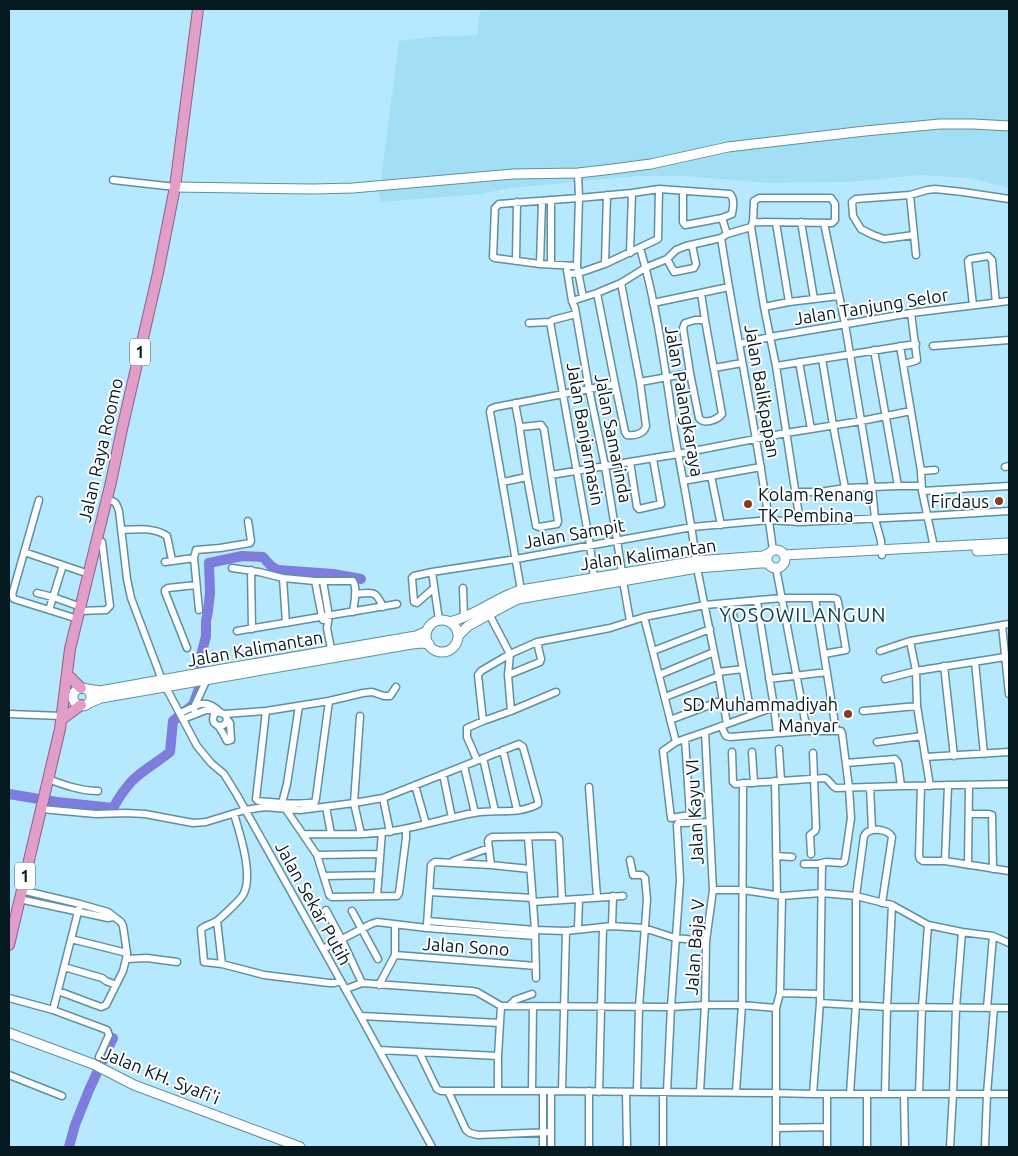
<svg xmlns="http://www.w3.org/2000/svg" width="1018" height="1156" font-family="Ubuntu,sans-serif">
	<rect width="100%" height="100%" fill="#b6e9fd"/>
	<path fill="#a2dff5" d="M491,9H1009V188L969,178L920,175L849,182L767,183L686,176H639L510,188L481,194L381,202L378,191L381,180L399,41L430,37L477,35L480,11L490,10Z"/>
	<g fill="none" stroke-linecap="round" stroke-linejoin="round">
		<path stroke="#7e7cdd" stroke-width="10" d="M9,794L57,802L113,808C118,799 124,790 131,782C141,771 158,762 170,752L173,721L193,705L200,686L201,656L206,636V621L208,611L210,593L209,563L242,556L263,557L271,566L278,570L333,574L361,579
			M69,1147L75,1125L89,1090L113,1038"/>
		<defs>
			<path id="minor" d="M578,173L579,198L577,266L583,297
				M113,180L175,187
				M910,195L916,255
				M722,218L727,234
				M753,222L832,223L835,220V204L831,198H759L754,201L753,222L751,227L764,307L776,366L800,522
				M801,222L814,299
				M776,223L789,302
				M824,223L845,324L872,487L875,519L881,541L882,555
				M914,235L884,239L873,235L861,229L853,216L852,202L856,199L910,195L927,190L935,189L963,192L1009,199
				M721,238C737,342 760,446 773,551
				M640,248C657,305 665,369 674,429C681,473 691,516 696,561
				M630,253L632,193
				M667,259L674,272L694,268L696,264L692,245
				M516,261L517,202
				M540,264L542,201
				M551,264V200
				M605,264L607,195
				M577,266L540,264L495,258L493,257L495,208L499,204L579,198L632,193L659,189L730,194C735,200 733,207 732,214L722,218L685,225L683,222V191
				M567,270L572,301
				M568,274L579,273L605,264L658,239L659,189
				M597,293L615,384L625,432L627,435C634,436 644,434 646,426L640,382L621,283
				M701,293L705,320
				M653,303L729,287
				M973,305L968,261L970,259L988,256L992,260L996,303
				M764,307L789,302L839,296
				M576,314L553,320L550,322L590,545L594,578
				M695,320H705L722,414C717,420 704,425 699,418L690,373L683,328L685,323Z
				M529,323L550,322
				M739,344L770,337L911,313L1009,301
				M900,346L921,471L922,491L934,547
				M933,346L1009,340
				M874,350L898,486
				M822,359L833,425L845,488
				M799,362L811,429
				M904,364L915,361L917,360L911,313
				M776,366L916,344
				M714,368L742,363
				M640,382L690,373
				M515,403L520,429
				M541,425L544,429L558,521L557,524L539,527L536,526L527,477L520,431V429L522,427Z
				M630,462L637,507L639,509L661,504L653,459
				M1005,467L1009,466
				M921,471L935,470
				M551,475L678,454L786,433L861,421L911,411
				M711,476L721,525
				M683,481L761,467
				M503,482L527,477
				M922,491L1009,486
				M795,492H820L845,488L898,486H921
				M107,499C116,502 116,502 119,511L127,579L131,598L162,680L197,746L211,763L224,774L237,795L357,1010L432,1147
				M39,500L12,595L14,599L78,619
				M121,530C136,529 154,527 167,536L172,560
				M24,552L89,574
				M194,558L199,610
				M165,562L194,558L196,550L220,548L250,543L251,541L248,521
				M232,568L259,572L283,578L315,581H353C358,589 354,603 353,612
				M697,568L718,672L727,724
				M776,568L807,731
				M251,570L252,629
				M432,572L414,576L412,578L414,602L417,603L434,588
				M622,573L617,540L605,466L589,389L575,308L572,301L597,293L621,283L645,268L667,259L676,250L686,246L721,238L727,234L751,227
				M283,578L286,623
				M315,581L322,617L323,620
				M323,581L329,616L327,628L332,654
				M623,581L630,621
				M463,588L464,618
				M521,590L490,412L491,409L496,407L615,384
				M37,593L53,597L81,607
				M355,594C373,593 375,589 383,607
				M815,598L836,730
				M757,601L774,707L777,733
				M731,603L751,715
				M49,610L63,565
				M80,611L106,610L110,606L102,542L96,541
				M489,614L510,654L508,675L511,711
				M644,617L676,742
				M439,620L432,572L516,559L692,527L769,520L800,522L928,516L1009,511
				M1002,625L1009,694
				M237,631L397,604
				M910,641L916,671L917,706L930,786
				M187,648L165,592V590L168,588L196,585
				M653,651L710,629
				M880,651L910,641L1009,624
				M975,662L984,754
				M944,666L954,756
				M718,672L743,669
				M508,675L540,662L541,659L537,642
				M659,675L714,652
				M769,679L827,672
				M885,679L916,671L1005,657
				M665,697L719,676
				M266,711L256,799L258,801C274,802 300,806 315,802L316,798L329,701
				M863,711L917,706
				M180,713C197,706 204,697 220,712
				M9,714L62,716
				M195,714L194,707L207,679
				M224,714L266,711L329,701L363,693L372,692L384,696H390L396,687
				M360,716L354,803L361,834
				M183,719L206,710H211L215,714
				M670,720L723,700
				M483,721L478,675L481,671L510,654L537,642L610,628L644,617L705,605L782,598H834L837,599L838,602L846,650L824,654
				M219,726C225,726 228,722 226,716C222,712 214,710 213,719C213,724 215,723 218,726C222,730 224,736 227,741L231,740L230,723L227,719
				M721,726L726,736L730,737L807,731H841L842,733L849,788L851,818L845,859L844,862L842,863L826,862L818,864H804
				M685,739L690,815L671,818L663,751L676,742L705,732L774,707
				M877,742L922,736
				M779,749L781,781
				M503,750L517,810
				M732,752L733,782L735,784L825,778C830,780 831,786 836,788L901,786L1009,784
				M752,752L754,783
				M925,757L1009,752
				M483,758L495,811
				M477,760L467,737V728L483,721L511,711L556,692
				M846,763L895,759L898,763L901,786
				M464,766L475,813
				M443,774L452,818
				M48,779C64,785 81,791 98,791
				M775,781L777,895
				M415,785L426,824
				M921,786L919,856L920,859L923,861H945L1009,871
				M589,787L597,897
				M870,787L872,829
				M383,798L390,832
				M282,803L287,784L299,706
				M326,807L331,834
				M285,808L317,855L329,894L330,896L332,897L397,896L399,893L406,838V829
				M41,809L96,814L126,813L145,814L193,823L206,822L245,810L265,807L300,810L354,803L383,798L519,744L523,747L538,801V804C519,815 494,809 474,813C446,818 419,827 391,831C363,836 332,834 303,834
				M234,814C240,834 254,876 243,895C240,900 224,915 218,920C213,924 206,925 201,929L204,962L222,964L264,975L329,983H334L341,981
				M969,814H989L992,815L993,869
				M528,837L535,930L536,978
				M811,854L810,835L815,831L816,828L813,753
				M317,855L380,854
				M776,856L792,857
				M630,860L633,875H642L645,878L647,899L639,1007L637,1092
				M453,861L489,848
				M945,861L948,785
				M491,865L488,841L489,839L492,837L556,836L559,839L562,900
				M968,865L969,785
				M324,876L379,875
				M21,890L80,904L108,912L121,922L123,926L127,953L126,959L123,971L106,1005L101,1007L58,991
				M713,890H743L782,896L821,893L856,896L892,905L928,925L962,932L993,936L1009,943
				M430,892L532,898
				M377,896L382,832
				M19,899L108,918L114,917
				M533,902L623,896
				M326,910L342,940L362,983
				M352,911L378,959
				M217,921L222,964
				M428,921L535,930L566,931L612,926L644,928L675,938L706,941
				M427,925L431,865L435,862L491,865L530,869
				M612,926L613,896
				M578,929L579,899
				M71,939L127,953
				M323,949L371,924L377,922L427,928L535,936
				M395,955L536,966
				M126,959L147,958L177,962
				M64,967L102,978L106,981L116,985
				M379,985L395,955V925
				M346,989L362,983L472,991L477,992L501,1006L671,1007L705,1005H742L776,1008
				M780,993L820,994
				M9,998L53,1010L107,1030L109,1035L99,1057
				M820,1003L887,1007L1009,1008
				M509,1006L515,1000L532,994
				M987,1008L993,936
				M53,1010L80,904
				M361,1016L500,1023
				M379,1050L498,1056
				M419,1052L437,1089L441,1091H551L775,1093L813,1094H1009
				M9,1075L62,1096
				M448,1091L466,1130L470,1133L478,1135L551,1132
				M498,1091V1056L501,1006
				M532,1091L533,1006
				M551,1091V1147
				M562,1091L566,931
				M599,1092L603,927
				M626,1092L627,1147
				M663,1092V1147
				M667,1092L671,1007L680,880L677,825L678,823H681L709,822
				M700,1092L705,1005L706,941L713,890L705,732
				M736,1092L742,1005L743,783
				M885,1093L887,1007L892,905
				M813,1094L820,1003L822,863
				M827,1094V1147
				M850,1094L856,1004V896L864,836C869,826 888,829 892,837L882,903
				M867,1094V1147
				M904,1094L905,1147
				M919,1094L922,1007L928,925
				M776,1128L827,1127
				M543,1147V1091
				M589,1147V1091
				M776,1147V1008L780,993L782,896
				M950,1147L953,1094L956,1008L962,932
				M985,1147L987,1094L994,1008"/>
			<path id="secondary" d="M175,187L313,189L353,188L513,174L578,173L613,169L651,164L728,147L865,131L940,124H973L1009,126
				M767 559a9 9 0 1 1 18 0a9 9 0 1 1-18 0Z
				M977,551L1009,549
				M784,555L1009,543
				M426 636a16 16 0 1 1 32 0a16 16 0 1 1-32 0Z
				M450,622C476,616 496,597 521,590L696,561L763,556L768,554
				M458,636L468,626L508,604L518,599L697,568L760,563H768
				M73 697a9 9 0 1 1 18 0a9 9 0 1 1-18 0Z
				M87,689L100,691L223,669L410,637L416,636L427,631
				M89,703L101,698L412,644L422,643L429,644
				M9,1033L93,1064L134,1085L300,1147"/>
			<path id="trunk" d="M67,674L81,688
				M61,720L81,705
				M9,945L60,729L70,649L111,482L122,429L158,273L175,187L198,9"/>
		</defs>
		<use href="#minor" stroke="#5f90a1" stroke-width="9"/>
		<use href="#secondary" stroke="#5f90a1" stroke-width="11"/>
		<use href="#trunk" stroke="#8f6084" stroke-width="12"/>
		<use href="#minor" stroke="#fff" stroke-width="6"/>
		<use href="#secondary" stroke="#fff" stroke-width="9"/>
		<use href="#trunk" stroke="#e09ec8" stroke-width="10"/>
	</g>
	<g fill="#873f20" stroke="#fff" stroke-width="2">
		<circle cx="999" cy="501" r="5"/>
		<circle cx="748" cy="504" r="5"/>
		<circle cx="848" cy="714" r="5"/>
	</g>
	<g text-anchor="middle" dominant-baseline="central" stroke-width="4" stroke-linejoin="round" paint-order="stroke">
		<g fill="#fff" stroke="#505e63" stroke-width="1">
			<rect x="130" y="338.5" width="20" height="27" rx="4"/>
			<rect x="15" y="862.5" width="20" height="27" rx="4"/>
		</g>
		<g font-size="16" font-weight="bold" fill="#051920">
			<text x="140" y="352">1</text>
			<text x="25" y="876">1</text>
		</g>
		<g font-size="18" fill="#051920" stroke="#fff">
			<text transform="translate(871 306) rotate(-9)">Jalan Tanjung Selor</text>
			<text transform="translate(763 391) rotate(80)">Jalan Balikpapan</text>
			<text transform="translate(685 401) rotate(80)">Jalan Palangkaraya</text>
			<text transform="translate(586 434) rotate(80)">Jalan Banjarmasin</text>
			<text transform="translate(614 438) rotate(79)">Jalan Samarinda</text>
			<text transform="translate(100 450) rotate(-77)">Jalan Raya Roomo</text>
			<text transform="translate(574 533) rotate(-10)">Jalan Sampit</text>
			<text transform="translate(648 554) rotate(-8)">Jalan Kalimantan</text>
			<text transform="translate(255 648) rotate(-10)">Jalan Kalimantan</text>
			<text transform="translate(694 812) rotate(-93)">Jalan Kayu VI</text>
			<text transform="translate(314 903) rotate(61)">Jalan Sekar Putih</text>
			<text transform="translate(466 946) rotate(4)">Jalan Sono</text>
			<text transform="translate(694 947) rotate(-86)">Jalan Baja V</text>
			<text transform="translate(161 1075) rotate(22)">Jalan KH. Syafi'i</text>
		</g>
		<g font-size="18" fill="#051920" stroke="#fff" text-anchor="end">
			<text x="758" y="494" text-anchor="start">Kolam Renang<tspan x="758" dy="21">TK Pembina</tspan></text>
			<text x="989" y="501">Firdaus</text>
			<text x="838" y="704">SD Muhammadiyah<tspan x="838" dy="21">Manyar</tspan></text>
		</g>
		<g font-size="20" letter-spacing="1" fill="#083f4e" stroke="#fff">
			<text x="803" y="614">YOSOWILANGUN</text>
		</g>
	</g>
	<rect width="1018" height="1156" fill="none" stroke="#051920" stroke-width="20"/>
</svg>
